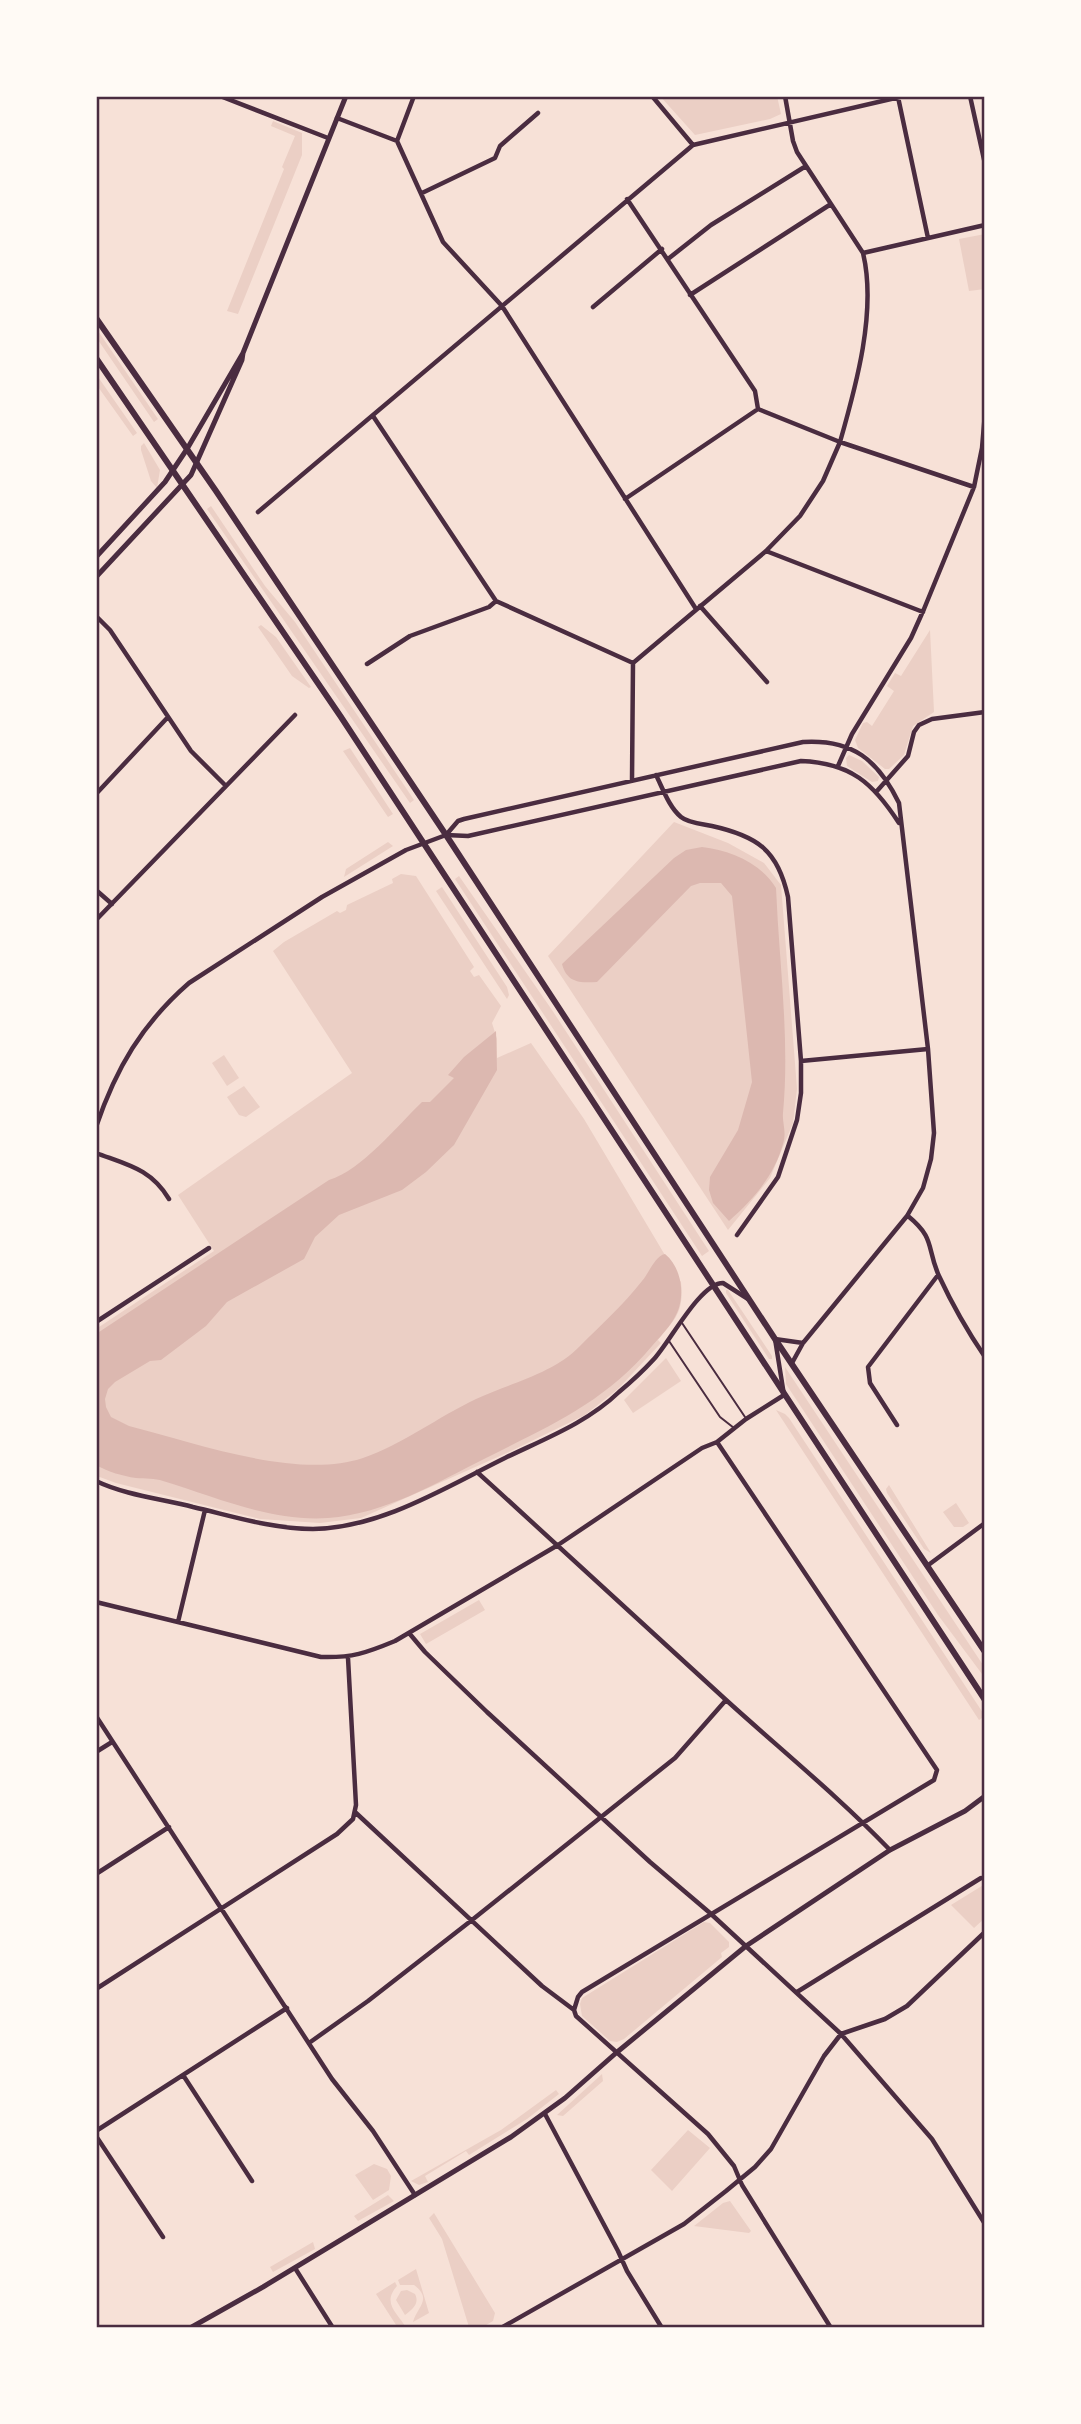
<svg xmlns="http://www.w3.org/2000/svg" width="1081" height="2424" font-family="Poppins,sans-serif">
	<rect width="100%" height="100%" fill="#f7e1d7"/>
	<path fill="#ebcfc5" d="M660,96H777L781,114L770,119L695,135Z
		M273,121L302,133V155L238,314L227,311L284,169L282,167L295,136L271,126Z
		M985,234V289L969,291L959,239Z
		M96,328L158,419L154,422L96,337Z
		M96,374L137,433L133,436L96,384Z
		M144,443L160,470L157,488L151,481L141,450V446Z
		M211,506L265,586L295,622L414,800L410,803L207,509Z
		M261,625L276,637L311,687L309,688L292,676L258,627Z
		M930,630L934,712L913,726L904,755L889,769H885L858,748L855,740L863,723L867,722L872,726L894,691L887,686L895,673L901,676Z
		M350,748L393,814L388,817L343,751Z
		M849,755L862,761L879,777L878,781L872,782L847,766L846,758Z
		M674,822L728,843L764,863L781,885L797,1089L793,1123L770,1178L728,1230L548,956Z
		M388,842L393,846L344,877L346,869Z
		M401,874L416,876L474,967L470,971L474,977L479,975L501,1006L492,1023L497,1039V1058L531,1043L584,1119L681,1282C684,1312 676,1318 658,1340L661,1343L618,1389L585,1415L511,1451L361,1518L320,1523L260,1519L116,1483L97,1476L96,1329L214,1251L178,1195L352,1073L273,951L284,942L337,911L340,913L346,910L347,905L393,883L392,879Z
		M459,876L552,1010L709,1251L702,1256L455,879Z
		M442,887L507,987L509,995L507,999L436,891Z
		M224,1055L239,1078L227,1086L212,1063Z
		M244,1086L260,1107L246,1117L239,1115L227,1097Z
		M728,1290L772,1356V1359H769L726,1293V1290Z
		M666,1358L681,1381L633,1413L624,1400Z
		M785,1367L985,1668V1678L938,1615L786,1384Z
		M776,1410L785,1414L789,1418L985,1716L979,1720Z
		M889,1485L931,1553L924,1549L887,1493L886,1489Z
		M956,1503L969,1523L963,1527H954L943,1512Z
		M479,1600L485,1610L426,1644L420,1634Z
		M985,1884V1918L974,1928L951,1905Z
		M704,1922L710,1923L729,1942V1947L721,1953L722,1957L624,2039L617,2042L610,2041L582,2016L580,2004L582,1998Z
		M602,2074L603,2081L563,2116L557,2115Z
		M556,2090L559,2094L527,2119L469,2155L466,2151L425,2176L428,2182L419,2185L411,2181L501,2130Z
		M688,2130L710,2148L672,2191L651,2170Z
		M374,2164L387,2169L391,2176L389,2190L373,2200L355,2175Z
		M388,2195L394,2201L358,2221L354,2216Z
		M730,2201L751,2231L749,2233L694,2226L723,2203Z
		M434,2213L495,2313L493,2321L481,2328L469,2327L442,2239L429,2218Z
		M313,2242L315,2249L273,2272L270,2267Z
		M416,2269L429,2313L413,2322C417,2307 433,2299 414,2285H400L398,2280Z
		M395,2282L397,2286C381,2304 399,2314 406,2328H398L376,2294Z
		M407,2290L415,2294C420,2304 412,2309 405,2315L396,2300L401,2291Z"/>
	<path fill="#dcb8b0" d="M702,847C730,850 761,863 776,888C779,962 790,1039 783,1113C782,1123 787,1132 783,1144C774,1176 753,1200 729,1221L713,1203L709,1190L710,1177L738,1130L752,1082L732,896L721,883H700L691,886L597,982C580,983 567,983 562,964L674,858L686,850Z
		M496,1031L497,1070L454,1145L426,1172L402,1190L339,1215L315,1237L304,1259L227,1302L206,1326L161,1360L150,1361L115,1382L108,1389L105,1399L106,1407L111,1417L129,1426C196,1443 297,1480 363,1458C403,1444 438,1417 476,1399C510,1383 553,1374 580,1346C601,1325 624,1304 642,1281C649,1273 655,1256 665,1254C675,1262 680,1275 681,1287C683,1314 669,1327 652,1346C604,1403 551,1425 486,1458C436,1483 385,1514 328,1518C271,1522 216,1497 163,1481C155,1478 145,1479 136,1478C122,1476 109,1472 96,1465V1334L329,1180C362,1170 397,1126 422,1102H430L454,1078L448,1075L464,1057Z"/>
	<g fill="none" stroke-linecap="round" stroke-linejoin="round">
		<path stroke="#4a2c40" stroke-width="2" d="M682,1323L745,1417
			M669,1341L720,1417L734,1428"/>
		<path stroke="#4a2c40" stroke-width="4.5" d="M220,96L328,138
			M652,96L693,145
			M970,96L985,164
			M898,97L928,238
			M337,118L397,141L443,242L502,306L696,609
			M397,141L414,96
			M422,193L495,158L500,146L538,113
			M627,199L755,391L758,409L840,442C856,386 877,311 863,253L797,152L793,141L785,96
			M863,253L985,225
			M668,259L711,225L806,166
			M690,295L831,204
			M593,307L662,249
			M373,416L496,601
			M625,499L758,409
			M258,512L693,145L904,96
			M766,551L923,612
			M496,601L633,663L766,551L800,516L823,481L840,442L974,487
			M700,606L767,682
			M96,616L110,630L191,751L225,785
			M367,664L410,636L489,607L496,601
			M838,766L852,734L911,638L924,609L974,487L982,448L985,413
			M656,775C663,789 669,807 681,817C688,823 702,824 712,826C757,836 778,850 788,897L801,1061V1093L797,1120L778,1177L737,1235
			M632,780L633,663
			M877,791L908,756L914,732L919,725L932,719L985,712
			M96,794L168,717
			M446,835L458,821L464,819L803,742C853,739 878,760 899,803L928,1049L934,1133L931,1159L923,1188L907,1216L803,1343L792,1363
			M96,890L112,904
			M96,920L295,715
			M801,1061L928,1049
			M96,1127C116,1068 142,1024 189,983L322,897L406,850L446,835L468,836L801,761C851,763 873,783 899,823
			M96,1153C128,1165 151,1169 169,1199
			M908,1216C936,1239 926,1247 939,1276C952,1304 968,1332 985,1357
			M96,1322L209,1248
			M897,1425L870,1383L868,1367L938,1275
			M477,1472C560,1547 642,1623 725,1699C780,1749 838,1796 890,1850
			M96,1481C125,1495 162,1499 193,1507C232,1516 272,1529 313,1529C381,1528 446,1487 505,1458C544,1439 587,1423 619,1392C631,1382 643,1371 654,1359C670,1342 700,1283 723,1283L748,1299
			M927,1566L985,1523
			M96,1602L321,1657C352,1658 366,1653 395,1641L558,1545L702,1448L717,1442L746,1419L784,1395L775,1339L803,1343
			M178,1622L205,1510
			M409,1633L425,1652L487,1712L650,1862L710,1913L841,2034L932,2139L985,2224
			M96,1716L332,2079L373,2131L415,2195
			M96,1752L112,1742
			M355,1812L542,1986L574,2010L576,2016L708,2134L734,2166L742,2185L831,2328
			M96,1874L169,1827
			M96,1989L337,1834L353,1819L356,1805L348,1658
			M797,1992L981,1878
			M574,2010L578,1997L582,1992L934,1780L937,1770L717,1442
			M309,2043L368,2001L472,1920L675,1758L726,1700
			M183,2075L252,2181
			M545,2114L618,2251L627,2271L662,2328
			M96,2131L287,2008
			M96,2136L163,2237
			M295,2268L333,2328
			M501,2328L684,2224L726,2191L755,2167L771,2149L824,2056L841,2034L885,2019L907,2006L985,1932"/>
		<path stroke="#4a2c40" stroke-width="5" d="M96,557L165,482L187,449L243,353
			M96,577L191,475L242,360L243,353L346,96
			M190,2328L263,2287L511,2137L565,2098L616,2053L746,1946L890,1850L965,1811L985,1796"/>
		<path stroke="#4a2c40" stroke-width="6" d="M96,318L216,491L446,835L775,1339L985,1652
			M96,358L341,717L985,1700"/>
	</g>
	<rect width="1081" height="2424" fill="none" stroke="#fffaf5" stroke-width="196"/>
	<rect x="98" y="98" width="885" height="2228" fill="none" stroke="#4a2c40" stroke-width="2.5"/>
</svg>
